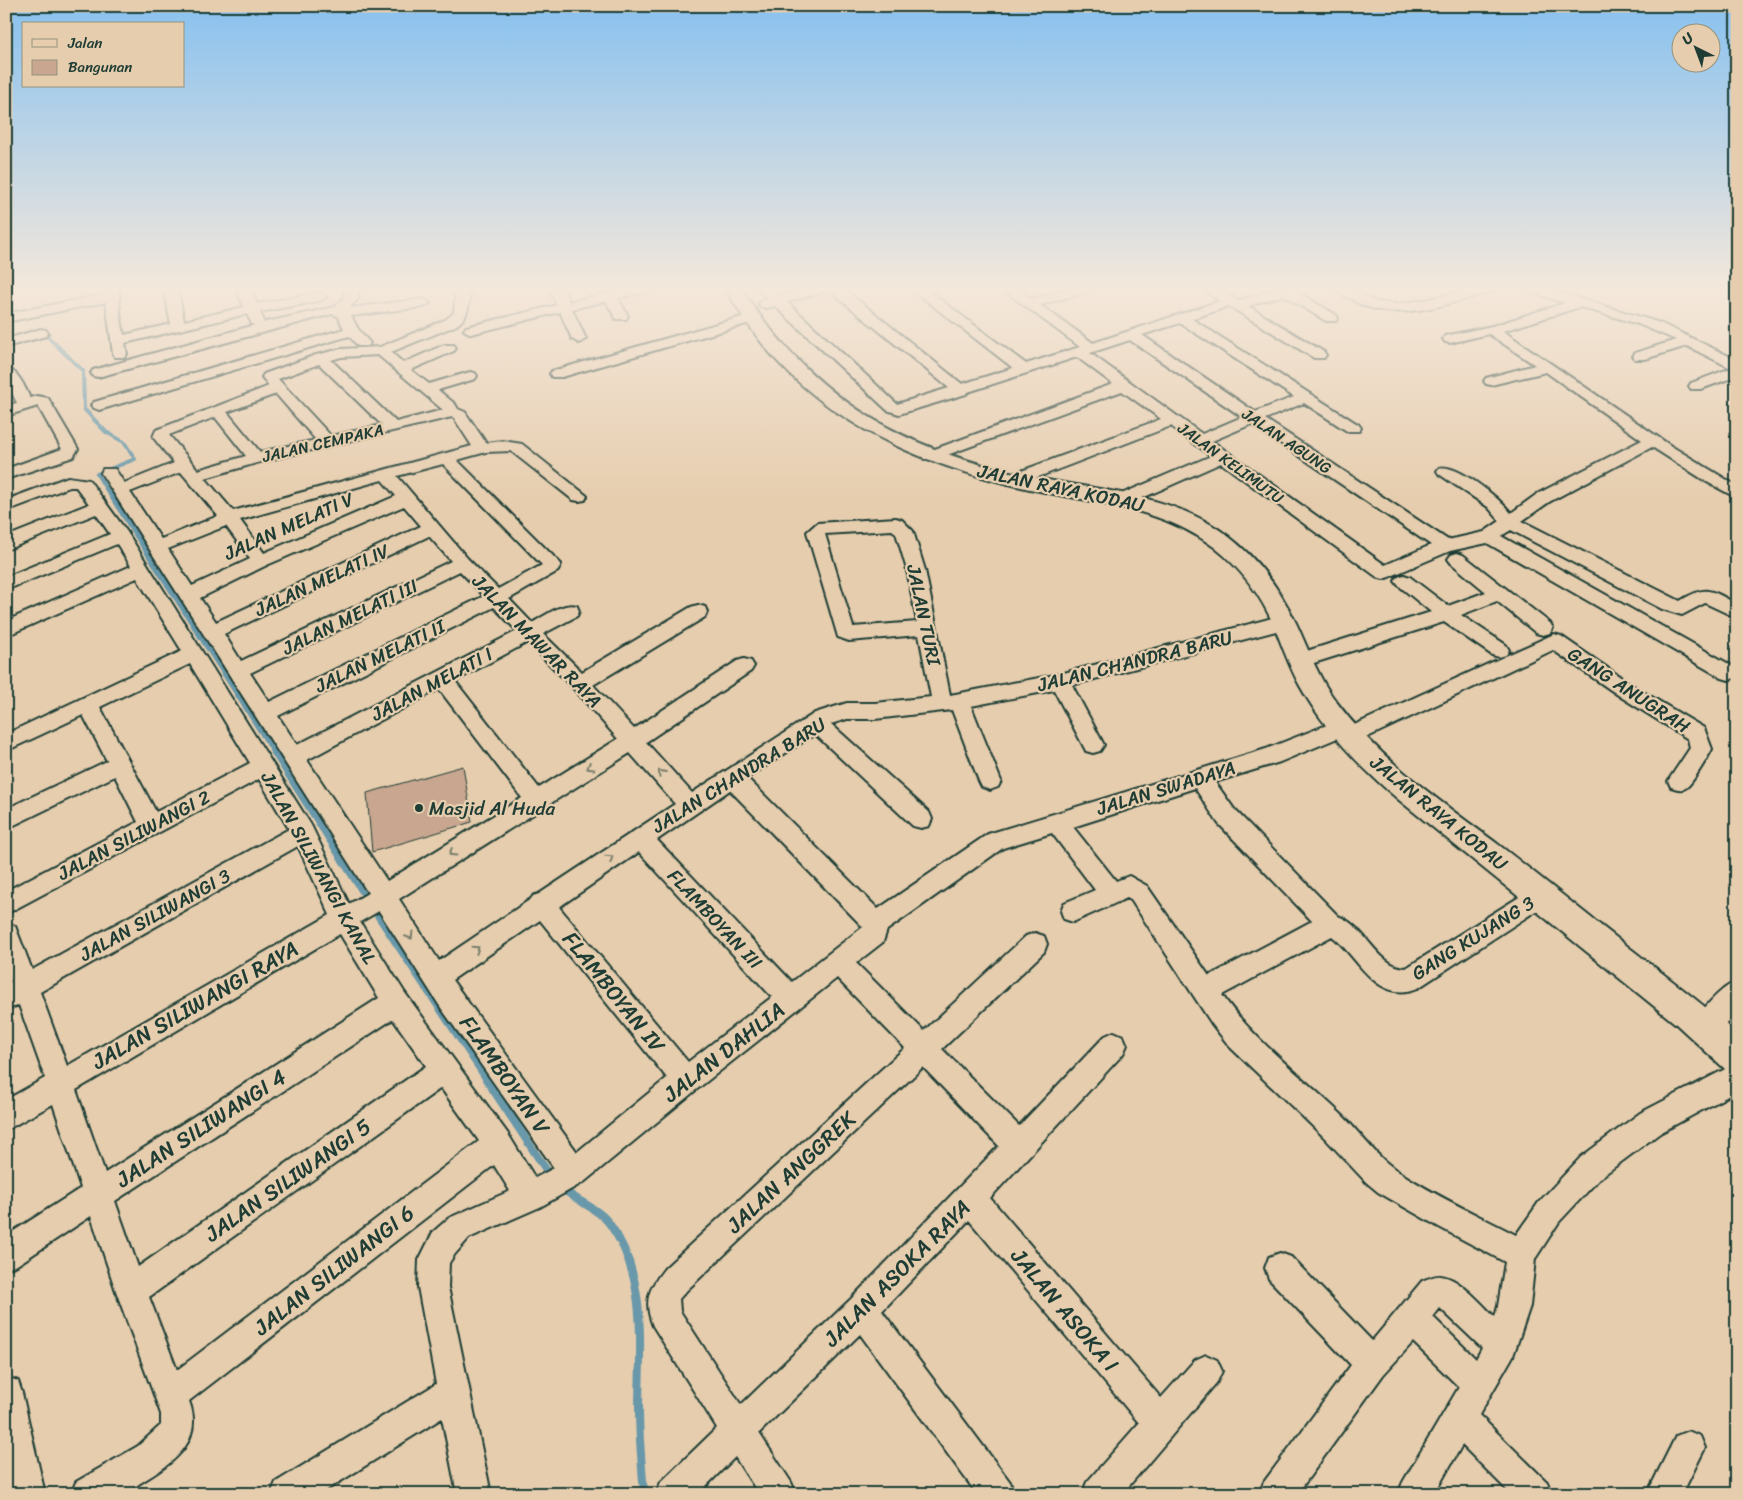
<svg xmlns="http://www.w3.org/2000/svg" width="1743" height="1500" font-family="Sriracha,sans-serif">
	<rect width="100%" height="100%" fill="#e6cdae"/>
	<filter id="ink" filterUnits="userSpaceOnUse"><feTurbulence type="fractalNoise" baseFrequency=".02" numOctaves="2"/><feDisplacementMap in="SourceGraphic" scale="10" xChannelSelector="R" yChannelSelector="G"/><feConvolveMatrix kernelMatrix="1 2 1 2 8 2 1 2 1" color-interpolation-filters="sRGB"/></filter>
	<g filter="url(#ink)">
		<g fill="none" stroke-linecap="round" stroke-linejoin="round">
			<path stroke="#6898aa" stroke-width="4" d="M42,335L45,334L83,371L84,409L106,432L124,442L135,459L97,474L108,492"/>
			<path stroke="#6898aa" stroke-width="5" d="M108,491L273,751"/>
			<path stroke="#6898aa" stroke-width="6" d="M272,750L367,900
				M372,908L487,1081"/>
			<path stroke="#6898aa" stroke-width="8" d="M486,1079L551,1177
				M561,1187C575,1201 597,1207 609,1223C649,1277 639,1348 639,1411C639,1438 642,1466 644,1494"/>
		</g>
		<path fill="#c8a68f" stroke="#1f3d34" d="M463,766L472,822L372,852L367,793Z"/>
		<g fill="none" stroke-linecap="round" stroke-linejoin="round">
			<defs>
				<path id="minor" d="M105,288H119L120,313L124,335L171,324L165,295L172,291L179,295L184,321L244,307L238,293L240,288H254L252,293L257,304L319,293L326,297L319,301L260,312L264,321L262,323L335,307L344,298L345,288H359L358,299L349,308L423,299L430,303L423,307L351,316L358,329L370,343L368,346H358L349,336L99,410L94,408L91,405L94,402L344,329L338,316L332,314L98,377L93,376L91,373L93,370L255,325L252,324L247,314L125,343L127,354L125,357H115L113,354L106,302L6,322V314L106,294Z
					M456,288H470C469,304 470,317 455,326L391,352L403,363L444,345H454L456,348L454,351L411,370L429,384L470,372L475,373L477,376L475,379L438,390L455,404L458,409L465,412L486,443L503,441L522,444L587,496L585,500L579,501L573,500L511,451L486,452L457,460L561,564L558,571L509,599L532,623C545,616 562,602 577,606L579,611L577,616L543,634L582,672L691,607L698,605L705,607L707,612L705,617L593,685L634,729L737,661L744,659L751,661L754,666L751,671L646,742L692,793L815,713L847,703H875L931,697L919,635L849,641L838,637L807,532L817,523L896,518L902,520L913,531L925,570L950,695L1060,674L1284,615L1291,617L1293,622L1291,627L1072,685L1104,745L1100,751L1093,753L1086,751L1054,690L971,706L1001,781L998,787L990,790L982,787L979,781L952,710L875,719H847L831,724L929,812L932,819L929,826L921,828L913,826L815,734L747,778L878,909L988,834L1266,749L1342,719L1349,721L1352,726L1554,634L1561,636L1635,687L1704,728L1712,749C1708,757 1693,782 1687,787C1682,791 1677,789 1671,787L1668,781L1690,748L1688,739L1621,697L1553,650L1357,742L1350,744L1343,742L1340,737L1280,762L1215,782L1234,809L1338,916C1366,926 1377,967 1406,968L1532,889L1540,885L1548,889L1552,896L1548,903L1418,988C1376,1005 1358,956 1332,936L1222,995C1255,1042 1302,1076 1343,1116C1361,1134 1377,1158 1399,1172C1436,1196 1477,1215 1516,1235L1539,1202L1581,1157L1640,1113L1737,1063V1091L1660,1133L1601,1177L1559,1222L1535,1259L1530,1306L1513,1356L1479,1415L1547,1482L1552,1494H1511L1462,1445L1434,1494H1398L1403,1482L1459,1387L1413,1342L1383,1375L1297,1494H1259L1264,1482L1351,1365L1269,1279L1265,1268L1269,1257L1280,1253L1291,1257L1372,1341L1422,1281C1428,1279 1435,1275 1441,1276C1460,1278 1482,1305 1495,1317L1498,1306L1505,1262L1439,1227L1378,1192L1366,1182L1323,1136L1230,1047L1212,1024L1131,900L1127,898L1073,922L1064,919L1061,911L1064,903L1095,890L1052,833L1003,848L887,930L883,942L856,963L924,1031L1026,936L1035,933L1044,936L1047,944L1044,952L942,1049L1019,1126L1105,1036L1114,1032L1123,1036L1127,1045L1123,1054L990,1198L1161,1398L1195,1360L1206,1355L1217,1360L1222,1371L1217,1382L1122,1494H1082L1087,1482L1139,1423L969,1220L882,1311L1010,1482L1015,1494H977L860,1334L759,1433L791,1482L796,1494H759L735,1457L698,1494H656L661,1482L717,1428L653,1326C643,1301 649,1288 665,1268L905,1048L837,978L696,1090L584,1182L540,1207L469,1238L455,1254L449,1263L448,1287L491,1494H457L442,1418L320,1494H271L276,1482L436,1384L418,1287L419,1260L433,1232L449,1218L510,1191L494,1165L189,1401C204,1440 175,1462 145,1480C138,1484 129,1492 122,1494C108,1497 86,1494 71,1494L76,1482L138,1446L161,1425V1414L116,1291L91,1216L17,1265L6,1269V1236L81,1188L53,1104L6,1130V1100L45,1078L19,1005L6,1010V984L11,982L6,969V923L15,926L32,970L289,829L259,779L6,914V891L138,822L115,776L6,829V809L107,761L83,715L6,751V734L182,651L137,578L6,636V621L131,566L117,544L6,590V577L110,534L96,514L6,550V537L89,504L76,487H70L6,511V500L68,477L89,480L127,532L311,825L349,904L368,893L101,473L103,469H115L124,483L174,463L153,437L156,430L269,386L262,377L264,374L316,355L341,349L380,347L445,320L454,313ZM378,355L443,410L396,422L331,360L341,357ZM319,364L382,425L331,436L278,379ZM276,394L316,440L260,452L227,412ZM215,417L246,456L198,470L169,435ZM452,417L454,418L472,446L233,511L205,478L260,462ZM443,464L542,565L498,589L468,559L397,476ZM181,472L218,516L161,539L130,492ZM382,480L396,496L264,553L240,520ZM404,506L421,526L216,622L200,598L267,565ZM226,526L250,559L192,586L168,549ZM892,530L896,533L907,570L917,622L853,627L825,534ZM429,536L451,561L241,661L224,634ZM460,571L484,596L269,702L250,673ZM494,607L517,631L297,745L278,716ZM528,642L573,688L618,739L539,788L455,681ZM190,664L250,763L156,812L100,707ZM439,689L522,798L387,881L307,760ZM630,753L675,804L539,894L533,896L531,899L439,961L399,899ZM1195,788L1218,823L1312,921L1209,976L1147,886L1129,876L1116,881L1073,827ZM730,790L863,927L792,982L657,840ZM298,846L330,915L67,1066L40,992ZM639,852L772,997L688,1062L559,907ZM379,911L439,1005L554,1168L535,1178L508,1134L405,993L360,922ZM540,920L667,1078L577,1152L452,980ZM340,934L379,998L105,1173L76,1090ZM393,1019L426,1066L138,1267L115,1201ZM923,1067L999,1146L851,1299L741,1405L680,1311L679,1299L687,1290ZM441,1088L479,1141L177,1370L149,1297ZM1440,1308L1482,1348L1476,1359L1433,1317Z
					M549,288H563L569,302L628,288H651L649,291L618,298L628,316L626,319H616L606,301L572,309L586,339L579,343L572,339L560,312L471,334L464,330L466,327L557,305Z
					M757,288H772L780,296L808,288H843L962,384L1013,368L910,288H925L1026,364L1080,347L1001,288H1017L1032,299L1070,288H1091L1089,291L1040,305L1093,343L1220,301L1201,288H1217L1238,301L1278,288H1298L1296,291L1336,315L1338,318L1336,321H1326L1283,295L1248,306L1324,352L1326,355L1324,358H1314L1229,306L1192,319L1359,425L1361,428L1359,431H1347L1304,403L1265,419L1448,540L1484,532L1500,521L1488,507L1439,474L1437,471L1439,468C1457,463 1500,499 1511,513L1537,494L1642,440L1546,372L1491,385L1486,384L1484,381L1486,378L1535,365L1489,334L1450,343L1445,342L1443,339L1445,336L1492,326L1565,303L1528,291L1526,288H1545L1660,323L1737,360V376L1701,389H1691L1689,386L1691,383L1731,368L1687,346L1645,359H1635L1633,356L1635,353L1676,340L1638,324L1580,307L1503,331L1671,446L1737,486V498L1707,482L1652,447L1549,502L1522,521L1676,599L1680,601C1706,584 1711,590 1737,604V618L1705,603L1682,615L1662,609L1511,530L1501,536L1736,668L1737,677L1729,680L1722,678L1487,543L1450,551L1389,577L1383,579L1377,577L1221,463L1131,503L1125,504L1119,503L1117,499L1119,495L1211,456L1171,426L1020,484H1008L1006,480L1008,476L1161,419L1122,391L936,459H924L922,456L924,453L1113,384L1077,357L968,392L966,394L899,414L887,410L775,306L766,308L761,307L759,304L761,301L768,299ZM828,288L830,291L949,388L897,404L787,302L827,291ZM1180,323L1294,397L1255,412L1142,335ZM1130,340L1242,417L1202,434L1090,353ZM1252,424L1431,545L1385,565L1212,441Z
					M1335,288H1351L1376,302L1397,304L1430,299L1474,288H1496L1494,291C1449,303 1394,326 1351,299C1346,296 1339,293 1335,288Z
					M752,314L757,315L759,318L757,321L562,377H552L550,374L552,371Z
					M41,329L46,330L48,333L46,336L6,347V339Z
					M6,368C19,371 25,388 30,398L37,396L48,398L78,449L73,457L6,479V469L62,449L38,406L6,416V406L17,403L6,381Z
					M1457,553L1463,555L1550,623L1553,628L1550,633L1543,635L1536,633L1497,601L1461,615L1506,645L1509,650L1506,655L1499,657L1492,655L1444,622L1301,667L1294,665L1291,660L1294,655L1431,612L1398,585L1395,581L1398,577L1404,575L1410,577L1448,606L1486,592L1451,563L1448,559L1451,555Z
					M1737,981V1012L1714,1037L1705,1041L1696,1037L1692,1028C1698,1013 1721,987 1737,981Z
					M6,1377L18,1381L22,1393L45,1494H11L6,1472Z
					M1688,1431L1700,1436L1705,1448L1682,1494H1647L1676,1436Z"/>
				<path id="tertiary" d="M725,288H741C816,404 909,453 1042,479C1093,489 1146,493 1193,515C1241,537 1275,578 1297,625C1309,651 1318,677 1335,700C1379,760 1440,801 1499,845C1543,879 1587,915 1631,949C1667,977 1703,1004 1737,1034V1073L1725,1069L1676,1024L1399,800C1360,767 1325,731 1300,686C1290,668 1283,648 1275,628C1262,597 1241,568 1214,547C1166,511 1111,505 1054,494C951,474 851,440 777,361C757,339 740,313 725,288Z"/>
			</defs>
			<use href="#minor" stroke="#1f3d34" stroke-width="4"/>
			<use href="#tertiary" stroke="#1f3d34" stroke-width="4"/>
			<use href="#minor" fill="#e6cdae" fill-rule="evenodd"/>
			<use href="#tertiary" fill="#e6cdae" fill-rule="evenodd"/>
		</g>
		<defs><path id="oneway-chevron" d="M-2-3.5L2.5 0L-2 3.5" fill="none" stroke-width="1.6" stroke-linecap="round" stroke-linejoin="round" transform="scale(1.25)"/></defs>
		<g stroke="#797e6b">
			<use href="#oneway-chevron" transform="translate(590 767) rotate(148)"/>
			<use href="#oneway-chevron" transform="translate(661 773) rotate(-132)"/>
			<use href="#oneway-chevron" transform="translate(452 853) rotate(148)"/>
			<use href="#oneway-chevron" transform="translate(610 858) rotate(-34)"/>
			<use href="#oneway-chevron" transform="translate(410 936) rotate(58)"/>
			<use href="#oneway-chevron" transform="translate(476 949) rotate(-35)"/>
		</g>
	</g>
	<linearGradient id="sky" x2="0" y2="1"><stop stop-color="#88c1ef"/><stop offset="0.58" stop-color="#f4e8db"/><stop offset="1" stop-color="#f4e8db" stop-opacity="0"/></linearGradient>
	<rect width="1743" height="498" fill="url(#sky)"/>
	<circle fill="#1f3d34" stroke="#e6cdae" stroke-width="2" cx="419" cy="808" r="5"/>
	<g text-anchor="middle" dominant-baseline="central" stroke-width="4.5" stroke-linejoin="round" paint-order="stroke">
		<g font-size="16" fill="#1f3d34" stroke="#e6cdae">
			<text transform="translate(1287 441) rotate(34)">JALAN AGUNG</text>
			<text transform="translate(323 443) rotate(-13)">JALAN CEMPAKA</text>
			<text transform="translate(1231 463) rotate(36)">JALAN KELIMUTU</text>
		</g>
		<g font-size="19" fill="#1f3d34" stroke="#e6cdae">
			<text transform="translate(1061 488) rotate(12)">JALAN RAYA KODAU</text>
			<text transform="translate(289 526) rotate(-24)">JALAN MELATI V</text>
			<text transform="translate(322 580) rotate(-25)">JALAN MELATI IV</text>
			<text transform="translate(924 615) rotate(78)">JALAN TURI</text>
			<text transform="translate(350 617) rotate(-26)">JALAN MELATI III</text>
			<text transform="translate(537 641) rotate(46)">JALAN MAWAR RAYA</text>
			<text transform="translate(380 656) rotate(-26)">JALAN MELATI II</text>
			<text transform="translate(1135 661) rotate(-14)">JALAN CHANDRA BARU</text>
			<text transform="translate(432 684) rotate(-28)">JALAN MELATI I</text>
			<text transform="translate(1629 690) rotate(33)">GANG ANUGRAH</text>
			<text transform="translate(739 775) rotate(-32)">JALAN CHANDRA BARU</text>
			<text transform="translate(1166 788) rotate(-17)">JALAN SWADAYA</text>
			<text transform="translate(1439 813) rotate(39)">JALAN RAYA KODAU</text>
			<text transform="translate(134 835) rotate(-28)">JALAN SILIWANGI 2</text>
			<text transform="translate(319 868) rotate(61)">JALAN SILIWANGI KANAL</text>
			<text transform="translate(155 915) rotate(-29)">JALAN SILIWANGI 3</text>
			<text transform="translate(715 919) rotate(47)">FLAMBOYAN III</text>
			<text transform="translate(1473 938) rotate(-32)">GANG KUJANG 3</text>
		</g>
		<g font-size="19" fill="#1f3d34" stroke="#e6cdae" text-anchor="start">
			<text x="429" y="808">Masjid Al Huda</text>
		</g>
		<g font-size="22" fill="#1f3d34" stroke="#e6cdae">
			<text transform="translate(614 992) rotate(51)">FLAMBOYAN IV</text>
			<text transform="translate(195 1005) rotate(-30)">JALAN SILIWANGI RAYA</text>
			<text transform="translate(724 1052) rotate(-38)">JALAN DAHLIA</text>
			<text transform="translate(505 1075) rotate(55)">FLAMBOYAN V</text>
			<text transform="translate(201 1128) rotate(-33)">JALAN SILIWANGI 4</text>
			<text transform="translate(791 1172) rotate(-43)">JALAN ANGGREK</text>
			<text transform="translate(288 1180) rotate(-35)">JALAN SILIWANGI 5</text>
			<text transform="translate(334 1270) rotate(-38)">JALAN SILIWANGI 6</text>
			<text transform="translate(897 1273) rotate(-45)">JALAN ASOKA RAYA</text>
			<text transform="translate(1065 1310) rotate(50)">JALAN ASOKA I</text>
		</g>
	</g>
	<rect width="1743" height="1500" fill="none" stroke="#e6cdae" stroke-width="25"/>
	<rect x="12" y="12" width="1718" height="1475" fill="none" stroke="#1f3d34" stroke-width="2" filter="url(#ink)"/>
	<rect x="22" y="22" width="162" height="65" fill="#e6cdae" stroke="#96937d"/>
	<rect x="32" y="39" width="25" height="8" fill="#e6cdae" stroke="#96937d"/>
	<text x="68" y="48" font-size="15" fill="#1f3d34">Jalan</text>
	<rect x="32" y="60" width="25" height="15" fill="#c8a68f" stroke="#96937d"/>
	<text x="68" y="72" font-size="15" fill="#1f3d34">Bangunan</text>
	<g transform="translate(1696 48) rotate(318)"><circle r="24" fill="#e6cdae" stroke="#96937d"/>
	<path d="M0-4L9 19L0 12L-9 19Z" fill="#1f3d34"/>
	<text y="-8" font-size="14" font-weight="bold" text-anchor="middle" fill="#1f3d34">U</text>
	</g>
</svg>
